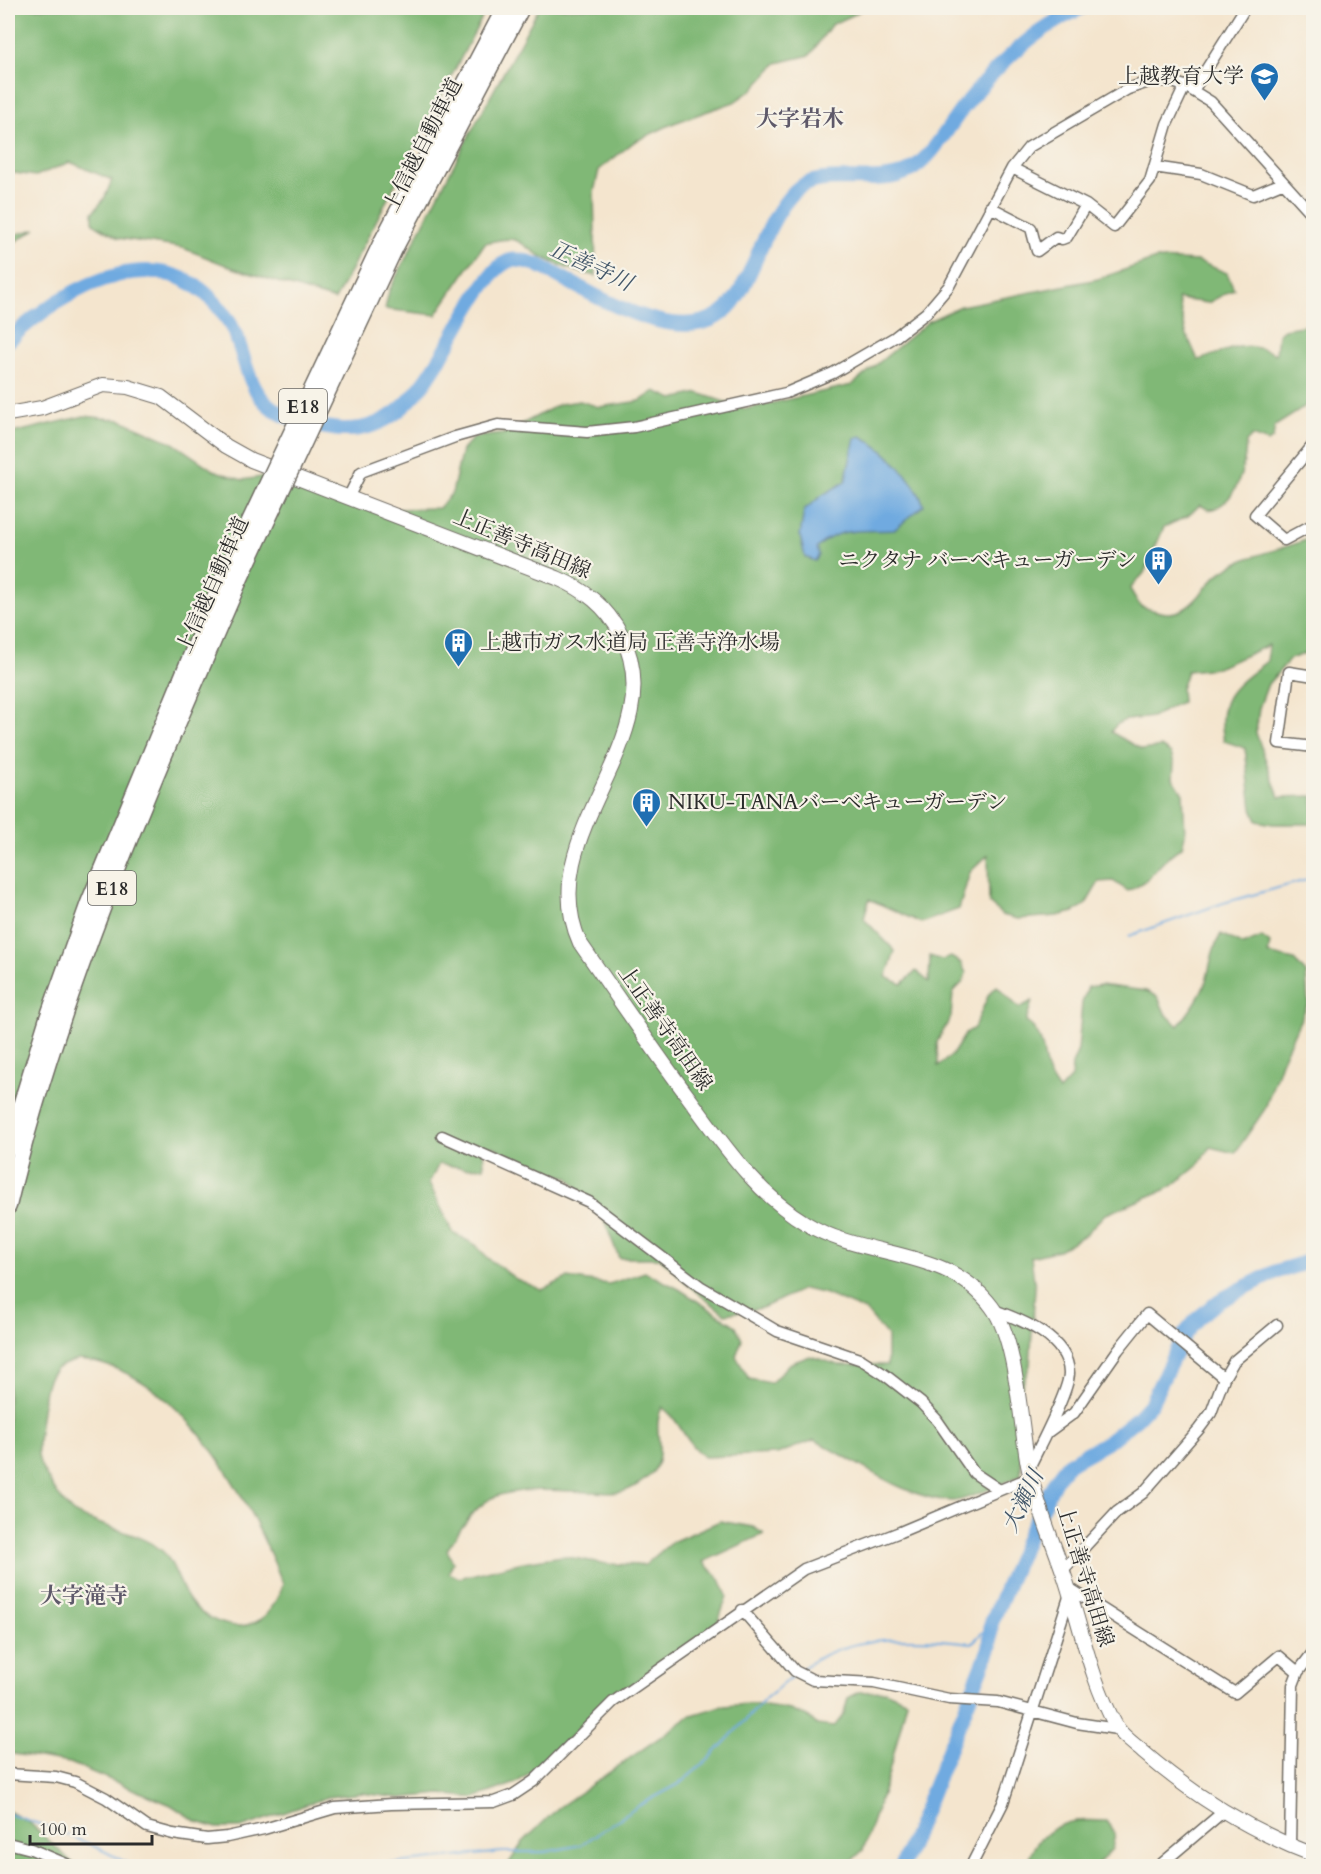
<svg xmlns="http://www.w3.org/2000/svg" width="1321" height="1874" font-family="Cardo,'Noto Serif JP',serif">
	<rect width="100%" height="100%" fill="#f7f3e8"/>
	<filter id="ink" filterUnits="userSpaceOnUse"><feTurbulence type="fractalNoise" baseFrequency=".0167" numOctaves="2"/><feDisplacementMap in="SourceGraphic" scale="12" xChannelSelector="R" yChannelSelector="G"/><feConvolveMatrix kernelMatrix="1 2 1 2 8 2 1 2 1" color-interpolation-filters="sRGB"/></filter>
	<filter id="wash" filterUnits="userSpaceOnUse"><feTurbulence type="fractalNoise" baseFrequency=".008" numOctaves="4" result="noise"/><feDisplacementMap in="SourceGraphic" scale="24" xChannelSelector="R" yChannelSelector="G"/><feGaussianBlur stdDeviation="1.35" result="paint"/><feColorMatrix in="noise" values="0 0 0 0 0 0 0 0 0 0 0 0 0 0 0 0 0 1.4 0 .05"/><feComposite in="paint" operator="in"/></filter>
	<g filter="url(#wash)">
		<rect width="100%" height="100%" fill="#f4e5ce"/>
		<path fill="#80b876" stroke="#567250" stroke-width="1.5" fill-rule="evenodd" d="M8,8H487L335,300L233,268L183,248L118,238L93,223V212L104,199L112,180L70,162L36,176L8,172Z
			M539,8H863L855,14L831,25L810,55L777,63L753,89L734,102L674,123L634,142L599,170L594,192L596,276C578,272 562,267 546,259C516,244 525,233 485,243L436,315L385,309L389,291L466,141Z
			M36,229L8,246V233L13,235Z
			M1156,259L1198,261L1227,273L1234,289L1208,303L1178,299L1186,333L1198,360C1230,351 1241,338 1276,354L1278,334L1284,329L1313,324V398L1302,409L1275,426L1273,438L1268,442L1252,436L1246,442C1245,468 1237,504 1209,510L1200,505L1188,516L1164,527L1144,573L1130,589L1140,606C1154,611 1170,617 1184,609C1201,600 1207,581 1223,571C1249,553 1285,550 1313,537V651L1290,659L1268,684L1259,708L1256,733L1279,797L1313,796V824H1273L1257,821L1252,809L1245,748L1224,741C1215,696 1235,686 1267,661L1269,645L1217,668L1187,671L1181,689L1182,702C1171,705 1162,714 1151,717C1135,721 1121,715 1111,732L1142,750L1161,747L1171,754L1174,763L1173,779L1183,793L1185,835L1182,847C1159,859 1154,881 1128,891L1113,881L1099,882L1086,904L1074,912L1057,916L1018,919L1002,915L989,903L988,855L970,872L959,909L921,923L869,899L864,919L895,951L886,977L902,984L916,971L929,982L930,956L942,960L951,957L961,963L966,973L963,982L953,992L951,1017L937,1042L938,1066L952,1055L966,1033L974,1028L989,994L997,986L1019,1008L1032,1001L1026,1022C1044,1033 1042,1052 1047,1070C1049,1077 1055,1085 1059,1091L1071,1078L1072,1064L1078,1050L1082,1003L1088,987L1101,985L1146,991L1158,997L1165,1013L1178,1026C1190,1011 1201,997 1207,978C1211,962 1212,949 1221,934L1243,945L1262,937L1270,943L1268,954L1294,960L1306,973L1308,1003L1281,1062L1265,1109L1235,1153L1210,1147L1197,1166L1171,1187L1104,1215L1085,1235L1059,1250L1031,1257L1035,1288L1030,1365L1021,1388V1475C1008,1481 964,1502 952,1501C902,1498 858,1461 814,1440L777,1454L704,1457C685,1443 681,1421 662,1407C651,1430 666,1447 655,1469C650,1478 631,1490 621,1492C613,1494 602,1492 593,1492C566,1491 522,1487 497,1496C474,1504 460,1531 447,1550L453,1562L449,1573L459,1578L523,1562L562,1556L607,1564L645,1565L672,1542L720,1521L753,1527L764,1534L703,1562L720,1579L727,1596L717,1625L600,1707L543,1764L516,1783L474,1798L441,1794L400,1798L362,1793L328,1797L241,1828H217L197,1822L171,1805L70,1763L8,1753V434L84,416L121,420L173,443L213,470L242,480L274,475L391,509L439,508L452,493L462,450L474,437L503,434L560,404L580,401L599,407L640,401L655,391L673,399L698,393L746,409L852,385L929,321L961,306L1098,279ZM483,1147H494L539,1170L568,1177L602,1215L619,1258H660L695,1291L725,1314L762,1308L803,1289L823,1293L866,1311L887,1336V1365H839L810,1356L789,1364L771,1383L749,1379L736,1356L742,1340L736,1326L679,1289L645,1272L609,1284L567,1278L542,1290L516,1279L485,1256L476,1245L453,1233L429,1183L439,1164L465,1168L484,1167ZM79,1360C182,1369 249,1499 283,1584C278,1598 269,1617 254,1623C232,1632 201,1618 189,1600C179,1586 174,1560 160,1549C141,1535 115,1530 93,1521C87,1519 77,1516 72,1512C62,1502 38,1468 38,1453C37,1437 41,1420 43,1403C46,1375 51,1366 79,1360Z
			M885,1691L907,1701L888,1776L863,1850L846,1866H507L523,1842L558,1808L692,1715L722,1706L753,1704L790,1710L810,1718L817,1725L834,1727L844,1714L848,1698L859,1692Z
			M8,1811L30,1823L76,1866H8Z
			M1106,1821L1115,1834L1112,1849L1096,1866H1027C1030,1846 1046,1829 1067,1823C1078,1819 1094,1821 1106,1821Z"/>
		<path fill="#70aae0" stroke="#4e6a86" stroke-width="1.5" d="M861,436C886,449 914,479 924,505L894,530C866,532 839,525 817,548L819,555L815,561L805,557L800,536L804,510L824,494L845,482L855,438Z"/>
		<g fill="none" stroke-linecap="round" stroke-linejoin="round">
			<path stroke="#70aae0" stroke-width="2" d="M1129,936L1223,903L1314,878
				M800,1670C850,1632 913,1637 972,1643L991,1624
				M8,1814C52,1827 92,1843 132,1866
				M367,1866L502,1852H545L581,1845L640,1805L679,1784L708,1760L767,1697L795,1674"/>
			<path stroke="#70aae0" stroke-width="15" d="M8,341C67,284 170,229 228,320C244,344 244,381 265,402C283,420 312,426 336,429C421,439 447,329 489,279C495,271 499,265 509,261C518,258 527,262 536,264C587,289 695,366 738,295C758,262 767,219 795,191C819,167 876,189 909,171C931,159 947,129 962,109C995,67 1032,30 1081,8
				M902,1866L990,1647L991,1624L1030,1531L1055,1481L1068,1464L1109,1441L1137,1418L1151,1403L1184,1335L1198,1318L1219,1301L1275,1272L1314,1260"/>
		</g>
	</g>
	<g filter="url(#ink)">
		<g fill="none" stroke-linecap="round" stroke-linejoin="round">
			<defs>
				<path id="minor" d="M1194,89L1245,8
					M1154,167L1201,174L1253,195L1282,183
					M1012,168L1086,205L1114,227L1150,181L1167,124L1185,86
					M990,207L1031,228L1037,251L1056,237L1062,239L1067,237L1086,205
					M1314,444L1255,515L1284,540L1314,524
					M349,496L361,472L455,437L498,425L587,432L634,427L786,393L833,373L895,337L926,313L949,286L1012,168L1029,147L1128,89L1151,81H1169L1185,86L1211,102L1314,216
					M1314,676L1289,672L1279,743L1314,747
					M442,1136L589,1202L700,1286L777,1331L862,1360L885,1375L921,1403L937,1420L974,1473L998,1489
					M994,1310C1022,1320 1068,1338 1069,1373C1069,1392 1038,1449 1029,1468
					M1048,1432L1074,1413L1118,1350L1147,1314L1224,1378
					M1063,1570L1117,1512L1143,1493L1199,1429L1211,1413L1224,1378L1234,1361L1277,1325
					M1069,1588L1235,1693L1279,1656L1298,1672
					M742,1610L795,1671L813,1680L874,1683L949,1699L998,1702L1077,1723L1117,1729
					M8,1774L56,1777L75,1782L106,1798L147,1827L173,1834L207,1839L227,1837L264,1829L335,1808L391,1804L494,1802L513,1795L534,1781L613,1702L804,1569L900,1532L1031,1477
					M8,1843L31,1849L71,1866
					M1290,1846L1293,1685L1298,1672L1314,1651
					M971,1866L1003,1803L1070,1594
					M1159,1866L1224,1811
					M1311,1866L1314,1859"/>
				<path id="major" d="M8,414L42,408L103,385L128,387L161,397L226,446L251,460L557,578C585,590 606,606 621,634C676,740 530,832 580,943C617,996 653,1050 692,1102C725,1147 757,1194 807,1224C866,1260 947,1246 992,1307C1017,1340 1020,1423 1028,1465C1036,1505 1055,1545 1067,1584C1082,1632 1092,1682 1116,1726C1122,1736 1134,1744 1143,1752C1194,1796 1250,1831 1314,1855"/>
				<path id="highway" d="M382,242L505,8
					M394,249L521,8
					M8,1148L47,1021L89,903L226,572
					M8,1206C58,993 153,779 240,578"/>
			</defs>
			<use href="#minor" stroke="#716c64" stroke-width="13"/>
			<use href="#major" stroke="#716c64" stroke-width="16"/>
			<use href="#highway" stroke="#716c64" stroke-width="19"/>
			<use href="#minor" stroke="#fff" stroke-width="10"/>
			<use href="#major" stroke="#fff" stroke-width="14"/>
			<use href="#highway" stroke="#fff" stroke-width="16"/>
			<defs>
				<path id="highway-bridge" d="M226,572L382,242
					M240,578L394,249"/>
			</defs>
			<use href="#highway-bridge" stroke="#716c64" stroke-width="19" stroke-linecap="butt"/>
			<use href="#highway-bridge" stroke="#fff" stroke-width="16"/>
		</g>
	</g>
	<defs>
		<symbol id="university-pin" viewBox="-11 -11 22 30"><path d="M0 17L-7.5 6A9.5 9.5 0 1 1 7.5 6Z" fill="#1f6fb2" stroke="#f7f3e8"/><path d="M0-5L7-2L0 1L-7-2ZM-4 1L0 2.5L4 1V4Q0 6-4 4Z" fill="#fff"/></symbol>
		<symbol id="building-pin" viewBox="-11 -11 22 30"><path d="M0 17L-7.5 6A9.5 9.5 0 1 1 7.5 6Z" fill="#1f6fb2" stroke="#f7f3e8"/><path d="M-4-6H4V6H1V3H-1V6H-4ZM-2.5-4.3h1.7v1.8h-1.7ZM.8-4.3h1.7v1.8H.8ZM-2.5-1h1.7V.8h-1.7ZM.8-1h1.7V.8H.8Z" fill="#fff"/></symbol>
	</defs>
	<g fill-rule="evenodd">
		<use href="#university-pin" x="1248" y="60" width="33" height="45"/>
		<use href="#building-pin" x="1142" y="544" width="33" height="45"/>
		<use href="#building-pin" x="442" y="626" width="33" height="45"/>
		<use href="#building-pin" x="630" y="786" width="33" height="45"/>
	</g>
	<g text-anchor="middle" dominant-baseline="central" stroke-width="4.5" stroke-linejoin="round" paint-order="stroke">
		<g fill="#f7f3e8" stroke="#686764" stroke-width="1.5">
			<rect x="279" y="389" width="48" height="34" rx="4.5"/>
			<rect x="88" y="871" width="48" height="34" rx="4.5"/>
		</g>
		<g font-size="20" font-weight="bold" fill="#2b2b2b">
			<text x="303" y="406">E18</text>
			<text x="112" y="888">E18</text>
		</g>
		<g font-size="21" fill="#2b2b2b" stroke="#f7f3e8" text-anchor="end">
			<text x="1244" y="76">上越教育大学</text>
			<text x="1137" y="560">ニクタナ バーベキューガーデン</text>
			<text x="480" y="642" text-anchor="start">上越市ガス水道局 正善寺浄水場</text>
			<text x="668" y="802" text-anchor="start">NIKU-TANAバーベキューガーデン</text>
		</g>
		<g font-size="21" fill="#2b2b2b" stroke="#f7f3e8">
			<text transform="translate(423 145) rotate(-63)">上信越自動車道</text>
			<text transform="translate(522 544) rotate(23)">上正善寺高田線</text>
			<text transform="translate(213 585) rotate(-66)">上信越自動車道</text>
			<text transform="translate(665 1028) rotate(55)">上正善寺高田線</text>
			<text transform="translate(1085 1576) rotate(73)">上正善寺高田線</text>
		</g>
		<g font-size="22" font-weight="bold" fill="#5e596a" stroke="#f7f3e8">
			<text x="800" y="119">大字岩木</text>
			<text x="84" y="1596">大字滝寺</text>
		</g>
		<g font-size="22" font-style="italic" fill="#43576a" stroke="#f7f3e8">
			<text transform="translate(591 266) rotate(25)">正善寺川</text>
			<text transform="translate(1023 1501) rotate(-64)">大瀬川</text>
		</g>
	</g>
	<rect width="1321" height="1874" fill="none" stroke="#f7f3e8" stroke-width="30"/>
	<path d="M30 1835v9h122v-9" fill="none" stroke="#2b2b2b" stroke-width="3"/>
	<text x="39" y="1835" font-size="18" fill="#2b2b2b" stroke="#f7f3e8" stroke-width="4.5" paint-order="stroke">100 m</text>
</svg>
